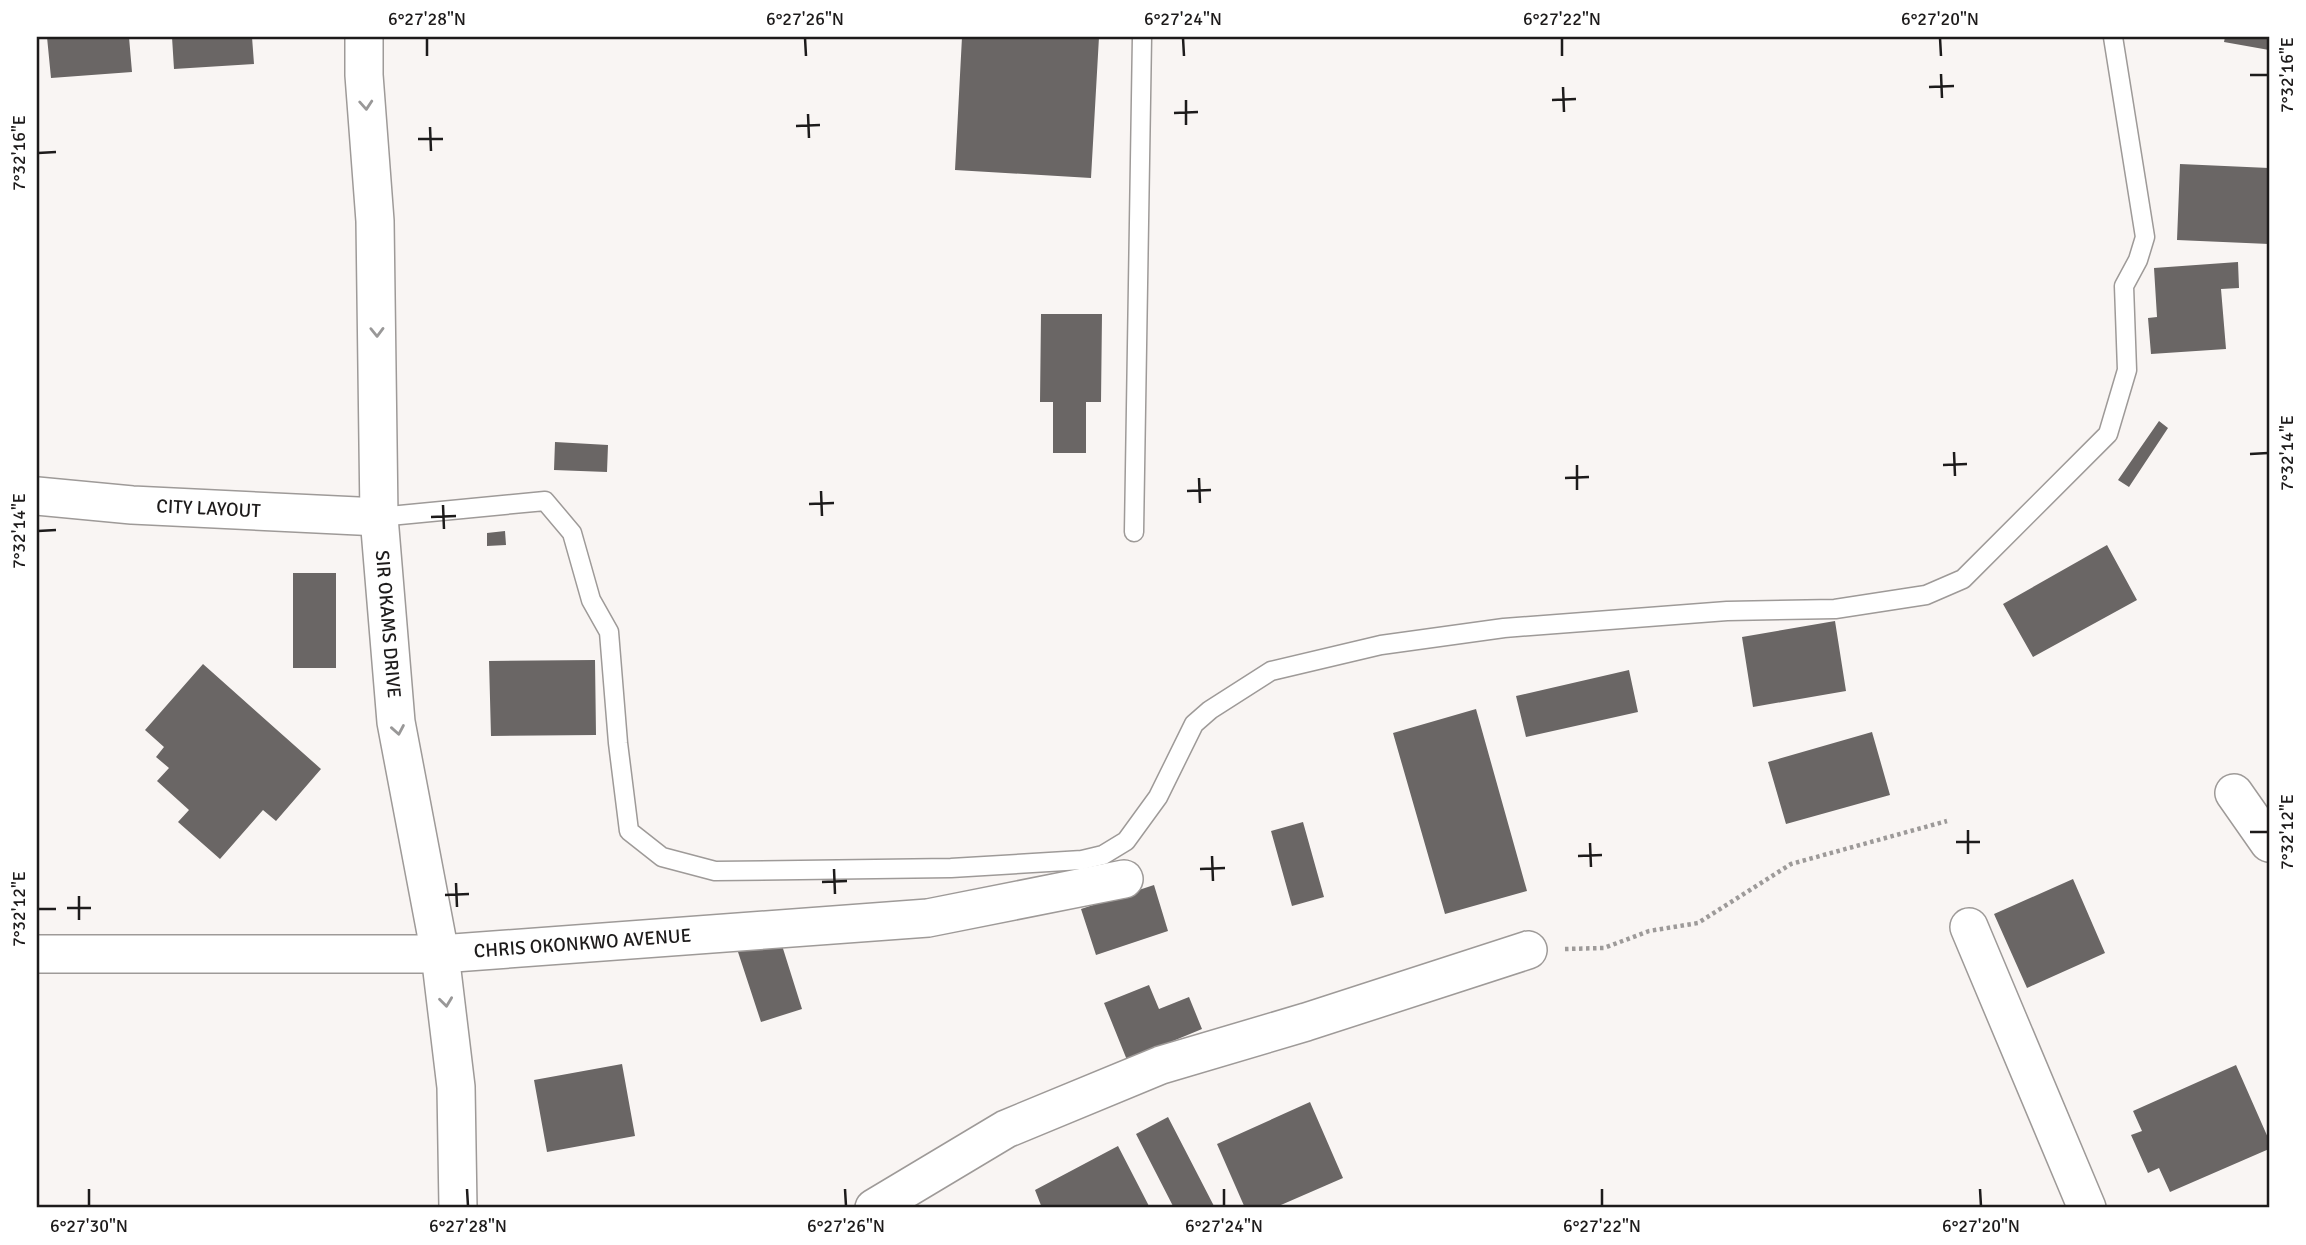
<svg xmlns="http://www.w3.org/2000/svg" width="2306" height="1245" font-family="Signika,sans-serif">
	<rect width="100%" height="100%" fill="#f9f5f3"/>
	<path fill="#6a6665" d="M47,37H129L132,72L51,78Z
		M172,37H252L254,64L174,69Z
		M962,37H1099L1091,178L955,170Z
		M2225,37H2269V50L2224,42Z
		M2180,164L2269,168V244L2177,240Z
		M2238,262L2239,288L2221,289L2226,349L2151,354L2148,318L2157,317L2154,268Z
		M1041,314H1102L1101,402H1086V453H1053V402H1040Z
		M2159,421L2168,428L2129,487L2118,480Z
		M555,442L608,445L607,472L554,470Z
		M505,531L506,545L487,546V533Z
		M2107,545L2137,600L2033,657L2003,604Z
		M293,573H336V668H293Z
		M1835,621L1846,691L1753,707L1742,637Z
		M595,660L596,735L491,736L489,661Z
		M203,664L321,769L276,821L263,810L220,859L178,822L189,810L157,781L169,768L156,757L164,747L145,730Z
		M1629,670L1638,712L1526,737L1516,696Z
		M1476,709L1527,891L1445,914L1393,733Z
		M1872,732L1890,795L1786,824L1768,762Z
		M1303,822L1324,897L1292,906L1271,831Z
		M2073,879L2105,953L2027,988L1994,914Z
		M1154,885L1168,931L1096,955L1081,909Z
		M780,939L802,1009L761,1022L738,952Z
		M1149,985L1159,1009L1189,997L1202,1029L1127,1060L1104,1003Z
		M622,1064L635,1136L547,1152L534,1080Z
		M2236,1065L2269,1140V1149L2170,1192L2159,1168L2148,1173L2131,1135L2142,1131L2133,1111Z
		M1310,1102L1343,1178L1274,1208H1245L1217,1144Z
		M1168,1117L1215,1208H1174L1136,1134Z
		M1118,1146L1150,1208H1042L1035,1190Z"/>
	<g fill="none" stroke-linecap="round" stroke-linejoin="round">
		<defs>
			<path id="lane" d="M379,517L545,501L572,533L591,600L609,632L618,743L629,831L662,857L715,871L951,868L1082,860L1103,855L1126,841L1158,797L1194,724L1210,710L1271,671L1381,645L1504,628L1727,611L1835,609L1926,595L1963,579L2108,434L2127,370L2124,286L2138,260L2145,237L2113,37
				M1134,532L1142,37"/>
			<g id="street">
				<path id="s1" d="M364,37V75L375,221L379,517L396,722L440,954L456,1087L458,1208"/>
				<path id="s2" d="M37,496L132,505L379,517"/>
				<path d="M2234,793L2269,843"/>
				<path d="M1969,927L2087,1208"/>
				<path id="s3" d="M37,954H440L928,918L1124,879"/>
				<path d="M874,1208L1006,1129L1161,1065L1306,1022L1528,950"/>
			</g>
		</defs>
		<use href="#lane" stroke="#9e9a98" stroke-width="21"/>
		<use href="#street" stroke="#9e9a98" stroke-width="40"/>
		<path stroke="#9d9a99" stroke-width="4.5" stroke-dasharray="3.5 3.5" stroke-linecap="butt" d="M1565,949L1604,948L1649,931L1698,923L1791,864L1947,821"/>
		<use href="#lane" stroke="#fff" stroke-width="18"/>
		<use href="#street" stroke="#fff" stroke-width="37"/>
	</g>
	<defs><path id="oneway-chevron" d="M-2-3.5L2.5 0L-2 3.5" fill="none" stroke-width="1.6" stroke-linecap="round" stroke-linejoin="round" transform="scale(1.75)"/></defs>
	<g stroke="#999898">
		<use href="#oneway-chevron" transform="translate(366 105) rotate(86)"/>
		<use href="#oneway-chevron" transform="translate(377 332) rotate(89)"/>
		<use href="#oneway-chevron" transform="translate(398 730) rotate(80)"/>
		<use href="#oneway-chevron" transform="translate(446 1002) rotate(83)"/>
	</g>
	<path fill="none" stroke="#1d1b1b" stroke-width="2.5" d="M427,38V56M805,38L806,56M1183,38L1184,56M1562,38V56M1940,38L1941,56M1941,74L1942,98M2250,75H2268M1563,87L1564,112M1929,87L1954,86M1186,100V125M1552,100L1576,99M1174,113L1198,112M808,114L809,138M796,126L820,125M430,127L431,151M418,139H443M38,153L56,152M1954,452L1955,476M2250,454L2268,453M1577,465V490M1943,465L1967,464M1199,478L1200,503M1565,478L1589,477M821,491L822,516M1187,491L1211,490M809,504L834,503M443,505L444,529M431,517L456,516M38,531L56,530M1968,830V854M2250,832H2268M1956,842H1980M1590,843L1591,867M1212,856L1213,881M1578,856L1602,855M834,869L835,894M1200,869L1225,868M822,882L847,881M456,883L457,907M445,895L469,894M79,896V920M67,908H91M38,909H56M89,1189V1206M467,1189L468,1206M845,1189L846,1206M1224,1189V1206M1602,1189V1206M1980,1189L1981,1206"/>
	<g text-anchor="middle" dominant-baseline="central" stroke-width="5" stroke-linejoin="round" paint-order="stroke">
		<g font-size="19" fill="#1d1b1b" stroke="#fff">
			<text stroke="none"><textPath href="#s2" startOffset="172">CITY LAYOUT</textPath></text>
			<text stroke="none"><textPath href="#s1" startOffset="588">SIR OKAMS DRIVE</textPath></text>
			<text stroke="none"><textPath href="#s3" startOffset="546">CHRIS OKONKWO AVENUE</textPath></text>
		</g>
	</g>
	<rect width="2306" height="1245" fill="none" stroke="#ffffff" stroke-width="77"/>
	<rect x="38" y="38" width="2230" height="1168" fill="none" stroke="#1d1b1b" stroke-width="2.5"/>
	<g font-size="18" text-anchor="middle" fill="#1d1b1b">
		<text x="427" y="25">6°27'28"N</text>
		<text x="805" y="25">6°27'26"N</text>
		<text x="1183" y="25">6°27'24"N</text>
		<text x="1562" y="25">6°27'22"N</text>
		<text x="1940" y="25">6°27'20"N</text>
		<text transform="translate(2287 75) rotate(-90)" y="6">7°32'16"E</text>
		<text transform="translate(19 153) rotate(-90)" y="6">7°32'16"E</text>
		<text transform="translate(2287 453) rotate(-90)" y="6">7°32'14"E</text>
		<text transform="translate(19 531) rotate(-90)" y="6">7°32'14"E</text>
		<text transform="translate(2287 832) rotate(-90)" y="6">7°32'12"E</text>
		<text transform="translate(19 909) rotate(-90)" y="6">7°32'12"E</text>
		<text x="89" y="1232">6°27'30"N</text>
		<text x="468" y="1232">6°27'28"N</text>
		<text x="846" y="1232">6°27'26"N</text>
		<text x="1224" y="1232">6°27'24"N</text>
		<text x="1602" y="1232">6°27'22"N</text>
		<text x="1981" y="1232">6°27'20"N</text>
	</g>
</svg>
